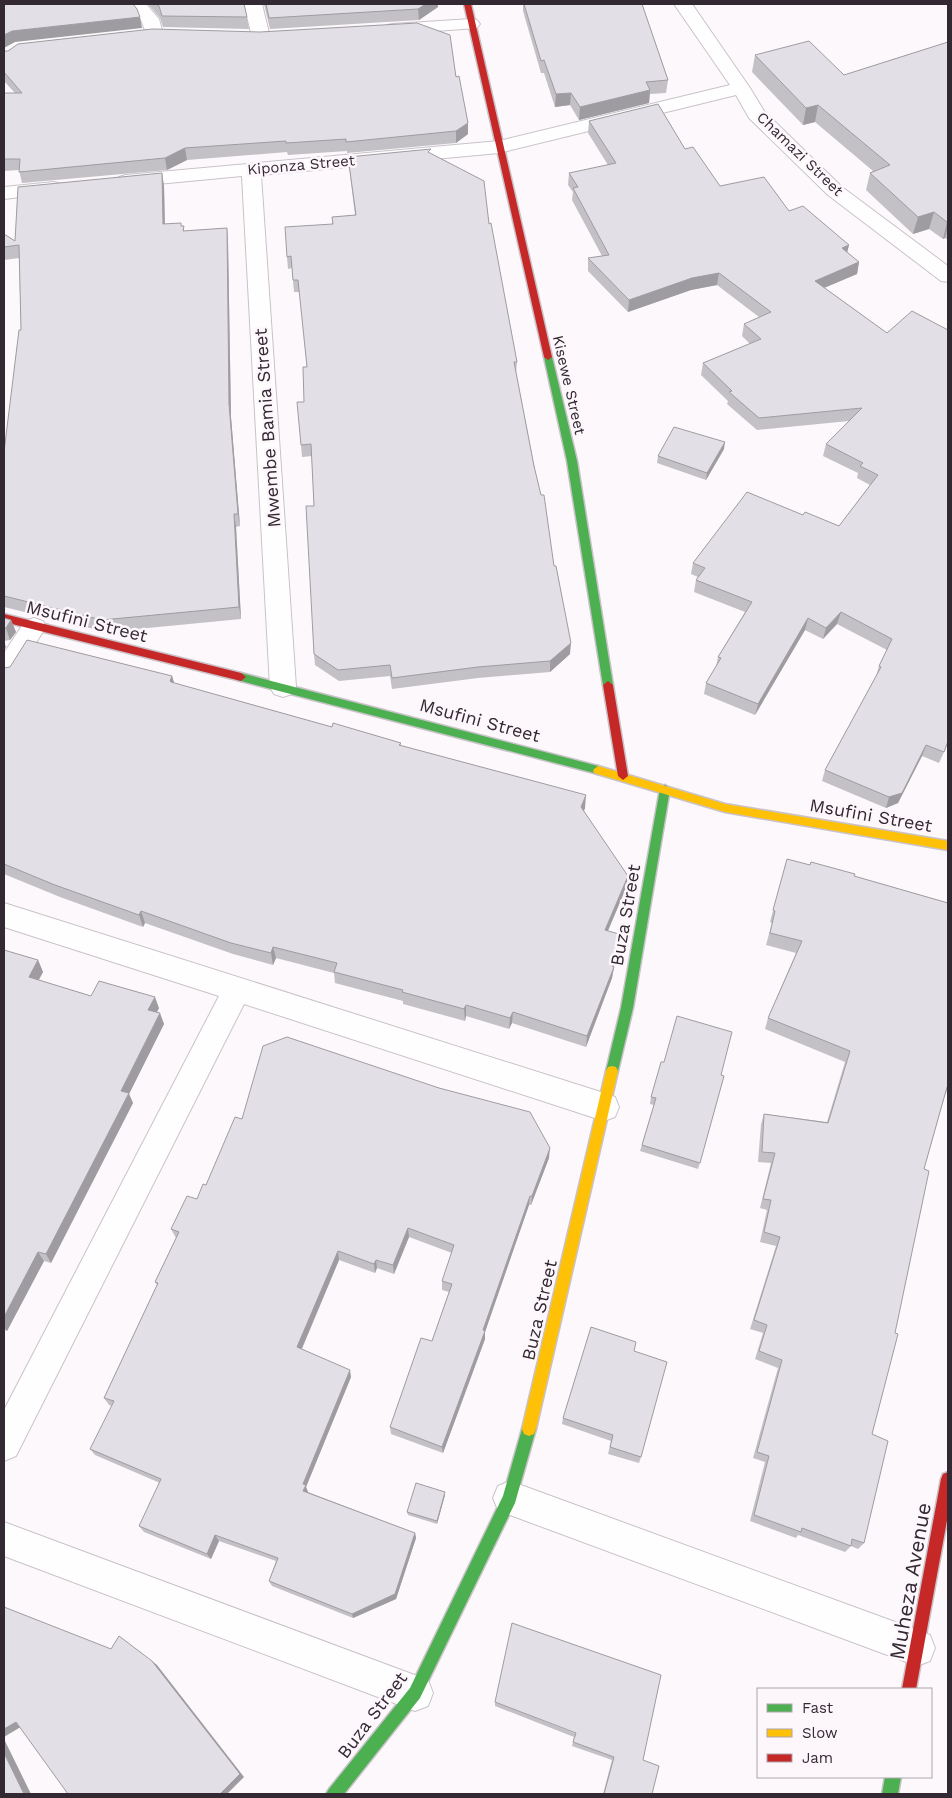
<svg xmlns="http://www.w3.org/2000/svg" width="952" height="1798" font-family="'Work Sans',sans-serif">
	<rect width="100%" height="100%" fill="#fcf8fb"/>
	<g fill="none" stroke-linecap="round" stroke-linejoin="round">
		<defs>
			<path id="street" d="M128,4H146L159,19L163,34L160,38L154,39L148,38L141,20Z
				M244,4H262L270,37L267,41L261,42L255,41L252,37Z
				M674,4H692L750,88L764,111L842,187L948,266V282L941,281L828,195L749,118L736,95L499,153L261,175L296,687L292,694L283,697L274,694L270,687L242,176L126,187L119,185L116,181L119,177L126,175L499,141L730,85Z
				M471,19L477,20L480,24L477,28L393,34L387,33L384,29L387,25L393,24Z
				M54,182L61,184L64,188L61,192L4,199V187Z
				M34,618L43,621L46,627L13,679L4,681V653L25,621Z
				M4,903L604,1093L615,1097L619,1107L615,1117L604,1121L244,1004L16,1456L4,1461V1410L219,996L4,927Z
				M510,1481L917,1630L930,1635L935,1648L930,1661L917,1666L510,1515L498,1510L493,1498L498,1486Z
				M4,1522L428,1680L433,1693L428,1706L415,1711L4,1556Z"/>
			<path id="fast" d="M548,354L552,357L577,461L613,685L608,689L603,685L567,461L544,357Z
				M241,673L598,766L603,770L598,774L237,680L236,677L237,674Z
				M665,785L670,789L633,1008L618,1071L616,1075L612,1076L608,1075L606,1071L621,1008L660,789Z
				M529,1422L534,1424L536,1429L515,1503L420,1698L344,1794H326L329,1789L410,1688L503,1496L522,1429L524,1424Z
				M885,1777H901L898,1794H882Z"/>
			<path id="slow" d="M598,766L725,804L948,841V850L725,812L594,773L593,770Z
				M612,1066L616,1067L618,1071L536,1429L534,1434L529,1436L524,1434L522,1429L606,1071L608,1067Z"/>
			<path id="jam" d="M464,4H471L552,357L548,360L544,357Z
				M4,614L241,673L246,677L241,681L4,622Z
				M608,681L613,685L628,776L623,780L618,776L603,685Z
				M948,1472V1515L916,1689H902L941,1479L943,1474Z"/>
		</defs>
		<use href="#street" stroke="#c9c3c9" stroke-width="2"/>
		<use href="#fast" stroke="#c9c3c9" stroke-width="3"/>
		<use href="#slow" stroke="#c9c3c9" stroke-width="3"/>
		<use href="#jam" stroke="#c9c3c9" stroke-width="3"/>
		<use href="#street" fill="#fffefe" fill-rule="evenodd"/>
		<use href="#fast" fill="#4caf50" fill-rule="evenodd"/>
		<use href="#slow" fill="#ffc107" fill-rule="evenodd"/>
		<use href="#jam" fill="#c62828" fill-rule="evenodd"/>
	</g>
	<path fill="#c3c0c6" d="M148,4H244L247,17L249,29L163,27L160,18Z
		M264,4H438V7L419,20L270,29Z
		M523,4H642L668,80L666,93L650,94L649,103L579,120L570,105L555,107L544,73H541L523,11Z
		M948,42V240L945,238L943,239L929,229L913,234L866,190L870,173L873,171L815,122L803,125L752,72L755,55L844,75Z
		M4,51L456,77L468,123V134L456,143L347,153V151L288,155L287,152L187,160L167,170L22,183L19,170L4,171V93H15L4,81Z
		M589,121L685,149L720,186L789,211L849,245L847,252L859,262L857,274L824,288L887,333L948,743L939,763L922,756L898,803L886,808L822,781L825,770L876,676L879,666L887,650L837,624L823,639L805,630L755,715L704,694L706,683L716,667L718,657L745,612L694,592L696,580L698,577L691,574L693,563L803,515L839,526L870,485L857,478L858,473L823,456L826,444L849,421L757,430L727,404L728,401L701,375L703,363L750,344L742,336L744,324L759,317L717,285L691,290L628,312L588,271V258L602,256L572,200L573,192L568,185L569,173L608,165L588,133Z
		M432,154L489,224L517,362L516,373L554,566L570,654L550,672L478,678L392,689L390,676L339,681L315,665L314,654V506L312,456L302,457L301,445L307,367L300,292H294L292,268L288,269L287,257L332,224V217L355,215L348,157Z
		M162,173L164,186L165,224L184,226V231L227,228L228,241L231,417L240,526L236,527L241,619L106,632L4,607V608V452L21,330L19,258L4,260V234L15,241Z
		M724,449L706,480L657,463L658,456Z
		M4,618L11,620L16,632L10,640L4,641Z
		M4,668L172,676L174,683L332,727L401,743V746L585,808L584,811L626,888L608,931L622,935L620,946L614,967L612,978L586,1047L512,1023L509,1029L466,1016L465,1021L403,1004V1001L335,983L334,973L276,958L273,965L233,954L145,923L143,927L60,897L4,874Z
		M787,859L810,865L811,862L854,876L948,903V1089L945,1095L924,1169L872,1434L864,1543L858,1549L851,1546L845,1552L798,1535L796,1538L750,1521L765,1462L753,1458L778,1368L755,1359L763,1333L750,1329L776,1246L760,1242L767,1210L760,1208L771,1163L758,1162L761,1124L764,1114L827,1122L845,1062L765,1029L768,1018L796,953L766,945L772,923L770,922Z
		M4,950L38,960L43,972L39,980L91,996L159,1008L157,1012L164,1024L129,1094L133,1103L51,1263L44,1261L7,1331L4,1330Z
		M721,1075L724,1076L698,1169L640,1151L654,1105L650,1104L651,1097Z
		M242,1119L549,1158L531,1205H529L485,1332V1339L443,1453L391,1434L390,1427L432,1341L449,1292L442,1290V1281L452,1253L409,1237L394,1274L377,1268L375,1273L339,1260L302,1349L351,1377L306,1487L308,1492L415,1533L416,1538L396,1599L353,1618L272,1586L269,1581L276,1561L219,1541L211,1559L144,1532L139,1526L160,1483L95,1455L90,1449L112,1406L109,1405L104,1398L157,1285L155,1282L176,1238L171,1229L197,1199L206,1185Z
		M634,1351L641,1457L639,1463L608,1454L611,1441L562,1424L563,1418Z
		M445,1495L437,1524L408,1515L407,1512Z
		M495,1702L643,1760L652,1794H603L612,1760L572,1746L574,1737L495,1706Z"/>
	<path fill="#9f9ca1" d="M426,4H438V7L419,20L418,9Z
		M140,17L142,28L15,42L4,48V35L12,31Z
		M650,90L649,103L579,120L580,107Z
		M571,93L570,105L555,107L556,94Z
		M818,105L815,122L803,125L806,108Z
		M468,123V134L456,143V131Z
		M185,148L187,160L167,170L165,158Z
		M162,173L164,186L165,236L163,224Z
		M934,212L929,229L913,234L918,217Z
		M947,222H948V227L945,238L943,239Z
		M227,228L228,241L231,417L240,526L238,514L229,404Z
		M849,245L846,257L842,248Z
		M859,262L857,274L812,293L815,281Z
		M719,273L717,285L691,290L628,312L629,300L692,278Z
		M725,442L724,449L706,480L707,473Z
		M234,514L236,527L241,619L239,607Z
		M841,612L837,624L823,639L826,628Z
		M808,618L805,630L755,715L758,704Z
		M11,620L16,632L10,640L6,628Z
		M4,641L6,647L4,650Z
		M571,643L570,654L550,672V661Z
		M172,676L176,689L170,681Z
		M926,745L922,756L898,803L886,808L889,797Z
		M586,795L585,808L580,820L581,807Z
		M628,876L626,888L603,942L605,930Z
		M141,911L145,923L143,927L139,915Z
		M622,935L620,946L613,970L614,967L612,978L586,1047L587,1036L612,966Z
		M273,947L276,958L273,965L271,953Z
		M38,960L43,972L34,988L29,977Z
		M155,997L159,1008L152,1021L148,1010Z
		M466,1005V1016L465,1021L464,1009Z
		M513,1012L512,1023L509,1029L510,1018Z
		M160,1013L164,1024L129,1094L133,1103L51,1263L46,1254L121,1091Z
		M550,1148L549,1158L531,1205L532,1196Z
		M530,1196L529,1205L485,1332V1339L443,1453L442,1447Z
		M408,1228L409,1237L394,1274L393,1265Z
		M338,1251L339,1260L299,1355L297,1347Z
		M38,1252L44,1261L7,1331L4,1327V1317Z
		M376,1260L377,1268L375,1273L374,1264Z
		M350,1370L351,1377L306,1487L308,1492L305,1497L303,1491V1484Z
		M445,1492V1495L437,1524V1521Z
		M415,1533L416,1538L396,1599L353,1618L352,1614Z
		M215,1535L219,1541L211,1559L207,1554Z
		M152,1661L157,1665L244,1777L227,1794H220Z
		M16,1722L24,1725L4,1737V1729Z
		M4,1739L31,1794H24L4,1753Z"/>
	<path fill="#e3dfe6" stroke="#9f9ca1" d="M4,4H133L137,9L140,17L12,31L4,35Z
		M156,4H244L247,17L162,16L159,6Z
		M266,4H426L418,9L269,18Z
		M524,4H642L668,80L646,82L650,90L580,107L571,93L556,94L544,60L541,61Z
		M417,23L450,35L456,77L459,76L468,123L456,131L346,142V139L286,143V141L185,148L165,158L19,172L20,159H4V93H22L4,72V51H8L18,44L152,29L260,32Z
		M809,41L844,75L948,42V222H947L934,212L918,217L870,173L890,165L818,105L806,108L755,55Z
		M658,104L685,149L693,147L720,186L764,177L789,211L803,206L849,245L842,248L859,262L815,281L887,333L912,311L948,330V741L944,752L926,745L902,793L889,797L825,770L881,667L879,666L892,639L841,612L826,628L808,618L758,704L706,683L721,658L718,657L752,602L696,580L705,568L693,563L747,492L803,515L805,512L839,526L878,475L860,466L863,463L826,444L862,408L759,418L729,392L732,391L703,363L761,339L744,324L771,312L719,273L692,278L629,300L588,258L609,255L573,188L578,187L569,173L616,163L589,121Z
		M431,149L428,152L484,181L489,224L491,223L517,362H514L534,466L541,495H544L554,566H556L571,643L550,661L478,667L392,678L390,665L338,670L314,654L306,506H314L311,444L301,445L297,402H304L303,367H307L298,280H293L291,256L287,257L285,227L333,224L332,217L356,215L348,157Z
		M162,173L163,224L181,223V226H184L183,231L227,228L229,404L238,514H234L239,607L102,620L4,596V452L19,330H21L19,245L4,247V234L15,241L18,187Z
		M674,427L725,442L707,473L658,456Z
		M4,618L11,620L6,628L4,629Z
		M27,640L172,676L170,681L171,682L332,727L333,723L401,743L399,745L586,795L581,807L628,876L605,930L622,935L612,966L614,967L587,1036L513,1012L510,1018L466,1005L464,1009L402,992L403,990L334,972L337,963L273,947L271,953L231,943L141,911L139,915L55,885L4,864V668L10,667Z
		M787,859L810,865L811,862L855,874L854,876L948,903V1087H947L924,1169L929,1171L895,1333L898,1334L872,1434L888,1441L864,1543L852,1539L851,1546L802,1528L801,1532L754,1515L769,1456L757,1452L782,1360L759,1351L767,1325L754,1320L780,1237L764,1232L771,1200L763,1199L775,1153L762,1152L764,1114L828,1123L850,1051L768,1018L802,941L770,933L775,911L773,910Z
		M4,950L38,960L29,977L91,996L99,981L155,997L148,1010L160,1013L121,1091L129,1093L46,1254L38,1252L4,1317Z
		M677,1016L732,1032L721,1075L724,1076L700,1163L642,1145L656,1098L651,1097L661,1062H664Z
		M287,1037L439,1088L530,1112L550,1148L532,1196H530L483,1330L485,1331L442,1447L390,1427L421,1338L432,1341L452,1284L442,1281L454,1245L408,1228L393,1265L376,1260L374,1264L338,1251L297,1347L350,1370L303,1484L306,1485L303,1491L415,1533L395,1594L352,1614L269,1581L278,1558L215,1535L207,1554L139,1526L161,1479L90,1449L114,1401L104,1398L158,1283L155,1282L179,1232L171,1229L187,1196L197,1199L203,1184L206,1185L235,1117L242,1119L263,1046Z
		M591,1327L636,1342L634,1351L667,1362L641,1457L610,1447L613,1435L563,1418Z
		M416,1483L445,1492L437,1521L407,1512Z
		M4,1607L111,1649L119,1636L152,1661L240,1774L220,1794H68L16,1722L4,1729Z
		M512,1623L661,1675L643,1760L659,1766L652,1794H604L614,1757L573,1742L576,1733L495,1702Z
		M4,1753L24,1794H4Z"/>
	<g text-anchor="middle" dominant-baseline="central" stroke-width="5" stroke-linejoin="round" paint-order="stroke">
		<g font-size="15" fill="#322932" stroke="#fdf7fc">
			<text transform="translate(800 154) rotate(44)">Chamazi Street</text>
			<text transform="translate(301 165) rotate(-5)">Kiponza Street</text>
			<text transform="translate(569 385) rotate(77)">Kisewe Street</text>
		</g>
		<g font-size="18" fill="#322932" stroke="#fdf7fc">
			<text transform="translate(267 428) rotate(-94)">Mwembe Bamia Street</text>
			<text transform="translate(87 621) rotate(14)">Msufini Street</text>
			<text transform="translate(480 720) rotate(15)">Msufini Street</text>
			<text transform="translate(871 815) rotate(10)">Msufini Street</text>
			<text transform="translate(625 915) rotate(-80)">Buza Street</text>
			<text transform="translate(539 1310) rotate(-77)">Buza Street</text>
			<text transform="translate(372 1715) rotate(-53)">Buza Street</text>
		</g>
		<g font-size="21" fill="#322932" stroke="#fdf7fc">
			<text transform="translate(910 1581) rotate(-80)">Muheza Avenue</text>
		</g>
	</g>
	<rect width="952" height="1798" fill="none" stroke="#322932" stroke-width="10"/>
	<rect x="757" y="1688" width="175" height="90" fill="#fdf7fc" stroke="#aca5ab"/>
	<rect x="767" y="1704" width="25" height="8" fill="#4caf50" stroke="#aca5ab"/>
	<text x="802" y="1713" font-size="15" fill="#322932">Fast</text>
	<rect x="767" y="1729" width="25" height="8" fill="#ffc107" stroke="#aca5ab"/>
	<text x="802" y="1738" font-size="15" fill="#322932">Slow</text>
	<rect x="767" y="1754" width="25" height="8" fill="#c62828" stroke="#aca5ab"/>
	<text x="802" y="1763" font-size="15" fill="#322932">Jam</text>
</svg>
